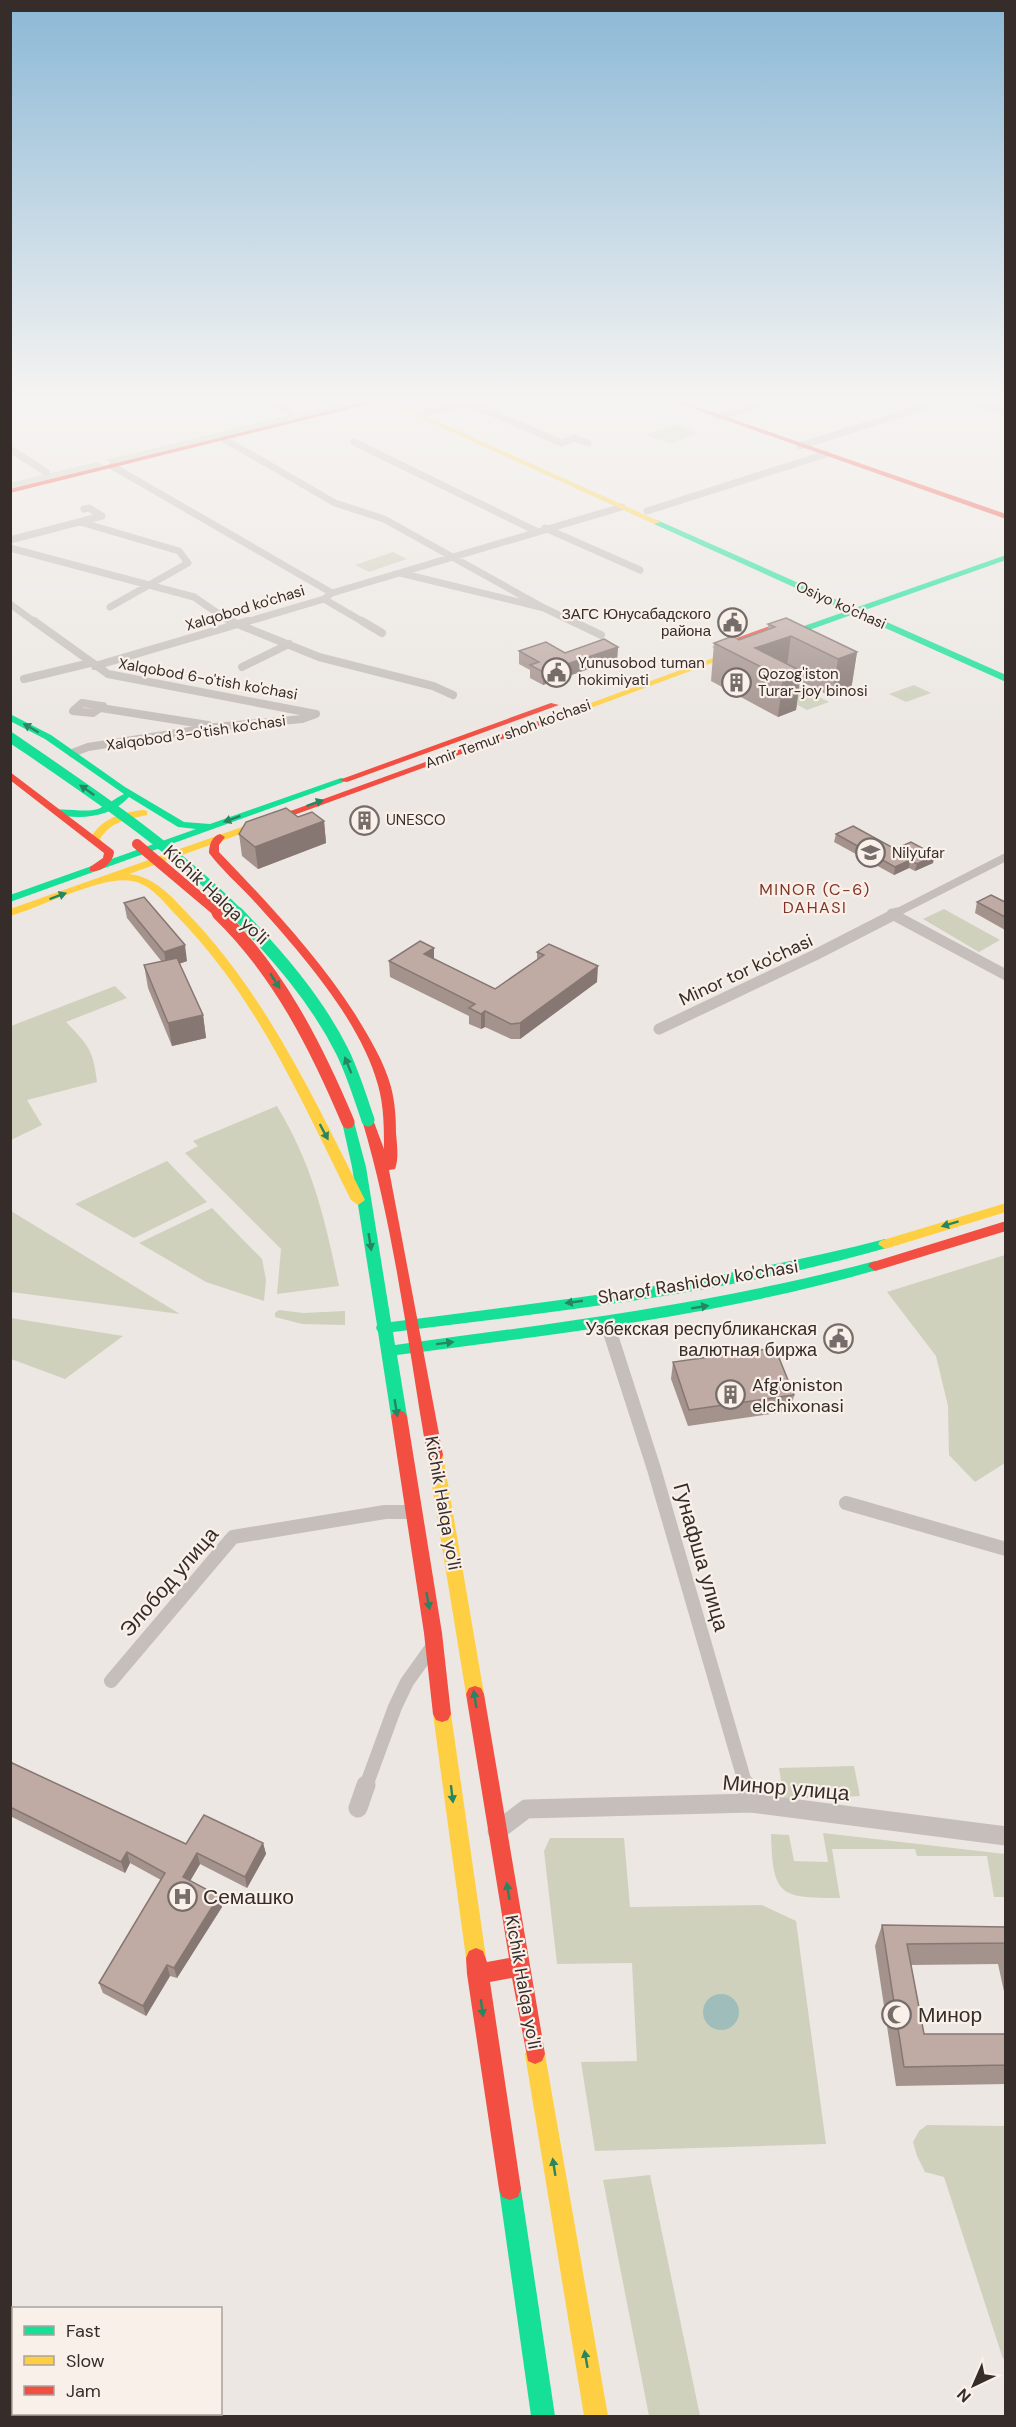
<svg xmlns="http://www.w3.org/2000/svg" width="1016" height="2427" font-family="'DM Sans',sans-serif">
	<rect width="100%" height="100%" fill="#ece7e2"/>
	<path fill="#cfd1bd" d="M360,398L367,402L113,464L106,460Z
		M674,425L698,433L671,443L646,435Z
		M97,462L104,466L11,489L10,483Z
		M393,552L407,559L369,572L355,565Z
		M787,680L829,702L807,710L766,688Z
		M914,685L931,693L906,702L889,694Z
		M944,909L1000,940L979,952L923,919Z
		M115,986L127,998L66,1022C88,1045 93,1049 97,1082L27,1100L42,1125L11,1140V1026Z
		M277,1106C313,1166 325,1219 339,1286L277,1294L281,1249L185,1153L198,1146L193,1141Z
		M167,1161L207,1202L134,1238L75,1204Z
		M212,1208L262,1259L266,1280L264,1301L206,1282L139,1243Z
		M11,1211L180,1314L11,1292Z
		M1005,1255V1463L975,1482L949,1455L948,1406L936,1356L887,1292Z
		M279,1310L303,1313L345,1311V1325L302,1324L275,1317V1313Z
		M10,1318H11L123,1336L65,1379L11,1359Z
		M854,1766L860,1796L784,1799L779,1768Z
		M823,1833L1005,1854V1897H994L987,1856H917L915,1849H832L840,1898C779,1898 773,1896 771,1834L789,1835L794,1861L828,1862Z
		M550,1838H624L630,1907L762,1905L796,1921L826,2144L595,2151L581,2062L637,2061L632,1963L557,1964L544,1851Z
		M927,2125L1005,2126L1006,2357L1003,2359L944,2177L925,2172L917,2156L913,2142L919,2131Z
		M650,2175L700,2416H649L603,2180Z"/>
	<path fill="#9fbebb" d="M703 2012a18 18 0 1 1 36 0a18 18 0 1 1-36 0Z"/>
	<g fill="none" stroke-linecap="round" stroke-linejoin="round">
		<path stroke="#c5beba" stroke-width="7" d="M258,398L291,412
			M940,398L1006,411
			M426,412L470,404L562,443L574,438L588,443
			M718,417L785,398
			M224,439L335,503L384,519L544,608
			M354,442L536,531
			M800,446L946,400
			M10,449L46,472
			M112,466L332,593
			M647,511L826,454
			M80,522L179,551L188,563L110,607
			M545,528L640,570
			M10,540L102,516L89,508L84,509
			M10,548L194,597L232,623
			M400,573L544,608L575,623
			M324,599L365,623
			M10,604L36,623
			M243,623L324,599L332,593L622,507"/>
		<path stroke="#c5beba" stroke-width="8" d="M34,621L108,674L316,714L302,719L215,727L88,747L72,753
			M230,621L319,657L433,686L453,695
			M362,621L382,633
			M572,621L601,635
			M95,666L248,621
			M242,667L289,644
			M24,679L90,663
			M82,703L101,706H103L93,713L73,711Z
			M101,708L208,725
			M894,914L1006,857"/>
		<path stroke="#c5beba" stroke-width="11" d="M892,914L1006,975
			M659,1029L815,955L897,913"/>
		<path stroke="#c5beba" stroke-width="14" d="M607,1323L654,1469L746,1786
			M846,1503L1006,1549
			M111,1681L233,1537L385,1512H412
			M366,1786L395,1707L407,1682L432,1647"/>
		<path stroke="#c5beba" stroke-width="19" d="M746,1785L751,1803
			M358,1808L366,1785
			M497,1831L526,1809L751,1803L1006,1836"/>
		<path fill="#16e098" fill-rule="evenodd" d="M657,520L855,608L1006,555V560L862,611L1006,675V682L854,614L787,638H781V634L847,611L654,524L653,522Z
			M10,714L51,735L125,787L184,822L210,824L341,778L349,780L10,902V895L196,829L178,827L129,797C110,818 80,820 54,814V810C69,808 84,813 98,809C108,805 115,798 124,794L45,739L10,721Z
			M348,1118L354,1122L366,1167L391,1322C557,1301 722,1281 885,1239L892,1244L890,1247C728,1294 559,1311 393,1332L395,1345C557,1323 717,1303 875,1261L882,1266L880,1269C722,1315 559,1334 397,1355L407,1416L404,1420L399,1422L394,1420L391,1416L378,1332L376,1328L377,1325L352,1167L342,1122Z
			M510,2178L518,2181L521,2189L555,2416H531L499,2189L502,2181Z"/>
		<path fill="#ffcf43" fill-rule="evenodd" d="M377,398H385L661,522L654,524Z
			M732,651L739,653L569,716L561,714Z
			M143,810L147,811V815C128,819 111,821 100,839L103,843L102,845H94L90,839C102,818 120,813 143,810Z
			M290,810L294,811V815L129,874C155,877 171,896 188,914C267,996 314,1099 365,1200L358,1205L351,1200C299,1096 258,999 175,914C164,902 150,884 132,881C102,875 42,907 10,916V909Z
			M1006,1203V1212L885,1249L878,1244L880,1241Z
			M435,1449L441,1451L443,1455L484,1694L481,1700L475,1702L469,1700L466,1694L427,1455L429,1451Z
			M442,1706L448,1708L451,1714L486,1958L483,1965L476,1968L469,1965L466,1958L433,1714L436,1708Z
			M535,2044L542,2047L545,2054L608,2416H584L525,2054L528,2047Z"/>
		<path fill="#f24e42" fill-rule="evenodd" d="M382,398H393L10,493V489Z
			M663,398H672L1006,514V519Z
			M789,619L792,620V624L719,649L712,647Z
			M551,703L559,705L347,782L339,780Z
			M563,712L571,714L294,815H286L285,813Z
			M10,772L113,850L114,852C113,863 101,873 90,871V867L103,858L104,853L10,780Z
			M220,834L225,837L219,845V852C268,903 316,954 355,1014C369,1037 384,1061 391,1087C395,1102 396,1118 396,1133C397,1144 399,1159 395,1169L389,1170L443,1455L441,1459L435,1461L429,1459L427,1455C408,1344 394,1227 362,1120L368,1116L372,1117L384,1149C384,1128 384,1106 378,1085C360,1019 298,950 253,900C238,884 222,870 209,853C209,845 212,836 220,834Z
			M1006,1221V1231L875,1271L868,1266L870,1263Z
			M399,1410L404,1412L407,1416L442,1633L451,1714L448,1720L442,1722L436,1720L433,1714L424,1633L391,1416L394,1412Z
			M475,1686L481,1688L484,1694L545,2054L542,2061L535,2064L528,2061L512,1978L490,1982L521,2189L518,2197L510,2200L502,2197L499,2189L467,1974L466,1958L469,1951L476,1948L483,1951L487,1962L509,1958L466,1694L469,1688Z"/>
		<path stroke="#16e098" stroke-width="10" d="M10,737C89,791 171,845 239,914"/>
		<path stroke="#16e098" stroke-width="13" d="M237,913C277,955 316,999 342,1051C353,1073 360,1097 368,1120"/>
		<path stroke="#f24e42" stroke-width="10" d="M137,844L220,914"/>
		<path stroke="#f24e42" stroke-width="13" d="M218,913C278,971 316,1046 348,1122"/>
	</g>
	<path fill="#a4928d" d="M768,624L857,652L851,690L832,697L800,681L796,710L778,717L711,681L714,643L739,640L768,630Z
		M618,647L617,659L543,685L530,678V670L519,664V651L565,653Z
		M298,817L324,821L326,843L258,869L242,856L239,834Z
		M836,834L895,849L933,863L915,871L909,868L894,875L834,842Z
		M977,902H1005V930L975,913Z
		M124,903L187,961L179,964L203,1015L206,1038L172,1046L148,988L144,965L162,962L127,918Z
		M537,952L597,982L520,1039H511L485,1027L481,1029L469,1024V1016L390,977L389,961L434,959L495,989L537,960Z
		M673,1362L794,1395L791,1411L688,1426L671,1379Z
		M10,1762L186,1844L263,1843L266,1854L247,1888L200,1864L190,1881L222,1907L177,1978L170,1976L146,2016L103,1993L99,1983L161,1880L130,1863L125,1873L10,1816Z
		M882,1925L1005,1927V1996L998,1964L911,1965L924,2034H1005V2084L896,2086L875,1946Z"/>
	<path fill="#867773" d="M791,636L786,673L755,648Z
		M618,647L617,659L543,685V672Z
		M857,652L851,690L832,697L838,659Z
		M801,671L796,710L778,717L783,678Z
		M324,821L326,843L258,869L255,847Z
		M935,855L933,863L915,871L917,864Z
		M910,860L909,868L894,875L895,867Z
		M185,945L187,961L167,968L164,952Z
		M434,948V964L424,954Z
		M598,966L597,982L520,1039V1023Z
		M485,1011V1027L481,1029V1014Z
		M203,1015L206,1038L172,1046L168,1023Z
		M263,1843L266,1854L247,1888L245,1877Z
		M127,1852L130,1863L125,1873L121,1862Z
		M197,1853L200,1864L186,1888L183,1877Z
		M219,1896L222,1907L177,1978L174,1968Z
		M167,1965L170,1976L146,2016L143,2006Z"/>
	<path fill="#bfaaa4" stroke="#867773" stroke-width="1.5" d="M786,618L857,652L838,659L791,636L755,648L801,671L783,678L714,643L733,636L739,640L775,627L768,624Z
		M604,639L618,647L543,672L530,665L539,662L519,651L546,642L565,653Z
		M286,808L298,817L312,812L324,821L255,847L239,834L246,822Z
		M853,826L895,849L911,842L935,855L917,864L910,860L895,867L836,834Z
		M991,895L1005,902V917L977,902Z
		M144,897L185,945L164,952L124,903Z
		M420,941L434,948L424,954L495,989L544,955L537,952L549,944L598,966L520,1023L511,1024L485,1011L481,1014L469,1008L475,1004L389,961Z
		M177,958L203,1015L168,1023L144,965Z
		M775,1348L794,1395L689,1410L673,1362Z
		M10,1762L186,1844L204,1815L263,1843L245,1877L197,1853L183,1877L219,1896L174,1968L167,1965L143,2006L99,1983L165,1873L127,1852L121,1862L10,1807Z
		M882,1925L1005,1927V1943L907,1944L924,2034H1005V2065L904,2067Z"/>
	<defs><path id="oneway-solid" d="M-6-.8H1V-3.2L6.5 0L1 3.2V.8H-6Z" transform="scale(1.5)"/></defs>
	<g fill="#268660">
		<use href="#oneway-solid" transform="translate(31 728) rotate(-150)"/>
		<use href="#oneway-solid" transform="translate(87 790) rotate(-145)"/>
		<use href="#oneway-solid" transform="translate(315 803) rotate(-20)"/>
		<use href="#oneway-solid" transform="translate(232 819) rotate(160)"/>
		<use href="#oneway-solid" transform="translate(58 896) rotate(-20)"/>
		<use href="#oneway-solid" transform="translate(275 981) rotate(57)"/>
		<use href="#oneway-solid" transform="translate(348 1065) rotate(-112)"/>
		<use href="#oneway-solid" transform="translate(324 1132) rotate(62)"/>
		<use href="#oneway-solid" transform="translate(950 1224) rotate(163)"/>
		<use href="#oneway-solid" transform="translate(370 1242) rotate(81)"/>
		<use href="#oneway-solid" transform="translate(574 1302) rotate(172)"/>
		<use href="#oneway-solid" transform="translate(700 1307) rotate(-9)"/>
		<use href="#oneway-solid" transform="translate(445 1343) rotate(-7)"/>
		<use href="#oneway-solid" transform="translate(396 1408) rotate(81)"/>
		<use href="#oneway-solid" transform="translate(428 1601) rotate(80)"/>
		<use href="#oneway-solid" transform="translate(475 1699) rotate(-99)"/>
		<use href="#oneway-solid" transform="translate(452 1794) rotate(83)"/>
		<use href="#oneway-solid" transform="translate(508 1891) rotate(-100)"/>
		<use href="#oneway-solid" transform="translate(482 2008) rotate(82)"/>
		<use href="#oneway-solid" transform="translate(554 2167) rotate(-99)"/>
		<use href="#oneway-solid" transform="translate(586 2359) rotate(-100)"/>
	</g>
	<linearGradient id="sky" x2="0" y2="1"><stop stop-color="#8bb8d6"/><stop offset="0.54" stop-color="#f6f4f2"/><stop offset="1" stop-color="#f6f4f2" stop-opacity="0"/></linearGradient>
	<rect width="1016" height="738" fill="url(#sky)"/>
	<defs>
		<symbol id="civic-ring" viewBox="-11 -11 22 22"><circle r="9.5" fill="#f9f0e9" stroke="#766d6a" stroke-width="1.5"/><path d="M-.6-6.5H3V-4.5H.6V-3L4-1V1h2V6H-6V1h2V-1L-.6-3ZM-1.2 2.5V6h2.4V2.5Z" fill="#766d6a"/></symbol>
		<symbol id="building-ring" viewBox="-11 -11 22 22"><circle r="9.5" fill="#f9f0e9" stroke="#766d6a" stroke-width="1.5"/><path d="M-4-6H4V6H1V3H-1V6H-4ZM-2.5-4.3h1.7v1.8h-1.7ZM.8-4.3h1.7v1.8H.8ZM-2.5-1h1.7V.8h-1.7ZM.8-1h1.7V.8H.8Z" fill="#766d6a"/></symbol>
		<symbol id="school-ring" viewBox="-11 -11 22 22"><circle r="9.5" fill="#f9f0e9" stroke="#766d6a" stroke-width="1.5"/><path d="M0-5L7-2L0 1L-7-2ZM-4 1L0 2.5L4 1V4Q0 6-4 4Z" fill="#766d6a"/></symbol>
		<symbol id="hospital-ring" viewBox="-11 -11 22 22"><circle r="9.5" fill="#f9f0e9" stroke="#766d6a" stroke-width="1.5"/><path d="M-5-5h3v3.5h4V-5h3V5h-3V1.5h-4V5h-3Z" fill="#766d6a"/></symbol>
		<symbol id="mosque-ring" viewBox="-11 -11 22 22"><circle r="9.5" fill="#f9f0e9" stroke="#766d6a" stroke-width="1.5"/><path d="M3.5-4.9A6 6 0 1 0 3.5 4.9A5 5 0 1 1 3.5-4.9Z" fill="#766d6a"/></symbol>
	</defs>
	<g fill-rule="evenodd">
		<use href="#civic-ring" x="716" y="606" width="33" height="33"/>
		<use href="#civic-ring" x="540" y="656" width="33" height="33"/>
		<use href="#building-ring" x="720" y="666" width="33" height="33"/>
		<use href="#building-ring" x="348" y="804" width="33" height="33"/>
		<use href="#school-ring" x="854" y="836" width="33" height="33"/>
		<use href="#civic-ring" x="822" y="1322" width="33" height="33"/>
		<use href="#building-ring" x="714" y="1378" width="33" height="33"/>
		<use href="#hospital-ring" x="166" y="1880" width="33" height="33"/>
		<use href="#mosque-ring" x="880" y="1998" width="33" height="33"/>
	</g>
	<g text-anchor="middle" dominant-baseline="central" stroke-width="4.5" stroke-linejoin="round" paint-order="stroke">
		<g font-size="15" fill="#362c29" stroke="#f9f0e9">
			<text transform="translate(841 605) rotate(24)">Osiyo ko'chasi</text>
			<text transform="translate(245 608) rotate(-17)">Xalqobod ko'chasi</text>
			<text transform="translate(208 679) rotate(10)">Xalqobod 6-o'tish ko'chasi</text>
			<text transform="translate(196 733) rotate(-8)">Xalqobod 3-o'tish ko'chasi</text>
			<text transform="translate(508 734) rotate(-20)">Amir Temur shoh ko'chasi</text>
		</g>
		<g font-size="15" fill="#362c29" stroke="#f9f0e9" text-anchor="start">
			<text x="711" y="614" text-anchor="end">ЗАГС Юнусабадского<tspan x="711" dy="17">района</tspan></text>
			<text x="578" y="663">Yunusobod tuman<tspan x="578" dy="17">hokimiyati</tspan></text>
			<text x="758" y="674">Qozog'iston<tspan x="758" dy="17">Turar-joy binosi</tspan></text>
			<text x="386" y="820">UNESCO</text>
			<text x="892" y="853">Nilyufar</text>
		</g>
		<g font-size="16" letter-spacing="1.5" fill="#803426" stroke="#f9f0e9">
			<text x="815" y="889">MINOR (C-6)<tspan x="815" dy="18">DAHASI</tspan></text>
		</g>
		<g font-size="18" fill="#362c29" stroke="#f9f0e9">
			<text transform="translate(216 895) rotate(43)">Kichik Halqa yo'li</text>
			<text transform="translate(746 970) rotate(-25)">Minor tor ko'chasi</text>
			<text transform="translate(698 1282) rotate(-9)">Sharof Rashidov ko'chasi</text>
			<text transform="translate(443 1503) rotate(80)">Kichik Halqa yo'li</text>
			<text transform="translate(523 1982) rotate(80)">Kichik Halqa yo'li</text>
		</g>
		<g font-size="18" fill="#362c29" stroke="#f9f0e9" text-anchor="end">
			<text x="817" y="1329">Узбекская республиканская<tspan x="817" dy="21">валютная биржа</tspan></text>
			<text x="752" y="1385" text-anchor="start">Afg'oniston<tspan x="752" dy="21">elchixonasi</tspan></text>
		</g>
		<g font-size="21" fill="#362c29" stroke="#f9f0e9">
			<text transform="translate(701 1557) rotate(74)">Гунафша улица</text>
			<text transform="translate(169 1582) rotate(-49)">Элобод улица</text>
			<text transform="translate(786 1788) rotate(5)">Минор улица</text>
		</g>
		<g font-size="21" fill="#362c29" stroke="#f9f0e9" text-anchor="start">
			<text x="203" y="1897">Семашко</text>
			<text x="918" y="2015">Минор</text>
		</g>
	</g>
	<rect width="1016" height="2427" fill="none" stroke="#362c29" stroke-width="24"/>
	<rect x="12" y="2307" width="210" height="108" fill="#f9f0e9" stroke="#aba29c" stroke-width="1.5"/>
	<rect x="24" y="2326" width="30" height="9" fill="#16e098" stroke="#aba29c" stroke-width="1.5"/>
	<text x="66" y="2337" font-size="18" fill="#362c29">Fast</text>
	<rect x="24" y="2356" width="30" height="9" fill="#ffcf43" stroke="#aba29c" stroke-width="1.5"/>
	<text x="66" y="2367" font-size="18" fill="#362c29">Slow</text>
	<rect x="24" y="2386" width="30" height="9" fill="#f24e42" stroke="#aba29c" stroke-width="1.5"/>
	<text x="66" y="2397" font-size="18" fill="#362c29">Jam</text>
	<g transform="translate(974 2385) rotate(224)" stroke="#f9f0e9" stroke-width="4.5" paint-order="stroke">
	<path d="M0-4.5L10 22L0 15L-10 22Z" fill="#362c29"/>
	<text y="-9" font-size="16" font-weight="bold" text-anchor="middle" fill="#362c29">N</text>
	</g>
</svg>
